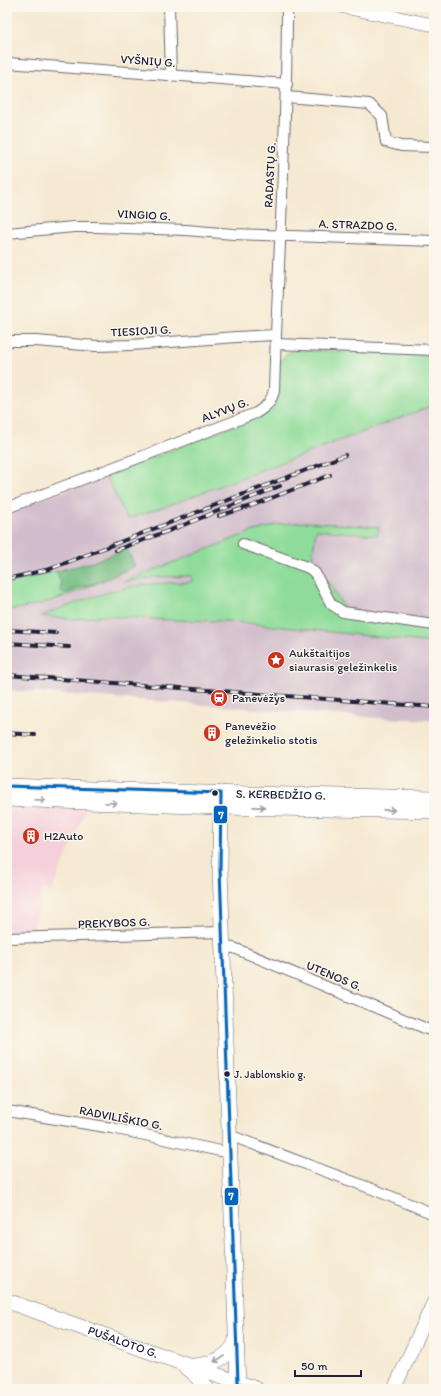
<svg xmlns="http://www.w3.org/2000/svg" width="441" height="1396" font-family="Itim,sans-serif">
	<rect width="100%" height="100%" fill="#fbf7ec"/>
	<filter id="ink" filterUnits="userSpaceOnUse"><feTurbulence type="fractalNoise" baseFrequency=".025" numOctaves="2"/><feDisplacementMap in="SourceGraphic" scale="8" xChannelSelector="R" yChannelSelector="G"/><feConvolveMatrix kernelMatrix="1 2 1 2 8 2 1 2 1" color-interpolation-filters="sRGB"/></filter>
	<filter id="wash" filterUnits="userSpaceOnUse"><feTurbulence type="fractalNoise" baseFrequency=".012" numOctaves="4" result="noise"/><feDisplacementMap in="SourceGraphic" scale="16" xChannelSelector="R" yChannelSelector="G"/><feGaussianBlur stdDeviation="0.9" result="paint"/><feColorMatrix in="noise" values="0 0 0 0 0 0 0 0 0 0 0 0 0 0 0 0 0 1.4 0 .05"/><feComposite in="paint" operator="in"/></filter>
	<g filter="url(#wash)">
		<rect width="100%" height="100%" fill="#f5e9d1"/>
		<path fill="#f5cfdb" d="M7,804L87,807L51,892L42,890L32,934H7Z"/>
		<path fill="#d1bdcc" d="M434,405V626L344,608L321,570L311,566L316,530L378,535V527L251,532L125,582L156,577L192,576V582L160,583L130,587L86,599L42,616L74,619L103,616L169,620L227,621L434,643V720L379,718L7,690V610L38,605L63,598L135,566L127,549L92,562L7,584V512L106,476L127,519L164,507Z"/>
		<path fill="#8fdc9a" stroke="#587f6a" d="M298,350L434,355V405L164,507L127,519L106,476L256,417C263,411 275,405 278,396C283,377 270,354 298,350Z
			M306,522L379,527L378,535L316,530L311,566L321,570L344,608L434,626V643L227,621L169,620L103,616L74,619L41,616C70,605 99,593 130,587C150,583 171,583 192,582V576L156,577L123,582L251,532L280,524Z
			M57,571L61,583V590L67,593L80,587L100,582C70,595 40,607 7,610V584Z"/>
		<path fill="#73bc82" stroke="#4a6f5e" d="M127,549L135,566L100,582L80,587L67,593H62L61,590V583L57,571L92,562Z"/>
	</g>
	<g filter="url(#ink)">
		<g fill="none" stroke-linecap="round" stroke-linejoin="round">
			<defs>
				<path id="minor" d="M169,7L171,76
					M7,63L287,84
					M287,97L369,104L382,116L386,142L401,146L434,147
					M7,233L74,227H96L186,230L233,234L434,241
					M7,341H36L96,346L131,345L236,337L276,335
					M276,344L434,350
					M7,508L256,413C266,407 272,401 274,390C278,262 287,135 287,7
					M243,544L309,568L315,573L331,604L343,612L434,625
					M7,938L222,932
					M223,947L234,948L434,1032
					M7,1111L112,1128L230,1153
					M229,1135L375,1190L434,1214"/>
				<path id="tertiary" d="M344,7L434,25
					M394,1389L434,1301"/>
				<g id="secondary">
					<path id="s1" d="M7,786L204,793L434,798"/>
					<path d="M221,793L220,869L238,1389"/>
					<path d="M7,799L220,807L434,811"/>
					<path id="s2" d="M7,1301L256,1389"/>
					<path d="M194,1366C213,1364 231,1358 237,1338"/>
					<path d="M186,1367L193,1372L207,1389"/>
				</g>
			</defs>
			<use href="#minor" stroke="#6c6870" stroke-width="12"/>
			<use href="#tertiary" stroke="#6c6870" stroke-width="14"/>
			<use href="#secondary" stroke="#6c6870" stroke-width="16"/>
			<use href="#minor" stroke="#fff" stroke-width="10"/>
			<use href="#tertiary" stroke="#fff" stroke-width="13"/>
			<use href="#secondary" stroke="#fff" stroke-width="15"/>
			<defs>
				<path id="rail" d="M219,516L251,506L330,475
					M116,550L176,528L280,486
					M7,579L50,569L345,455
					M7,630L56,633
					M7,643L69,647
					M7,675L434,707
					M7,733L35,735"/>
			</defs>
			<use href="#rail" stroke="#22223b" stroke-width="4"/>
			<use href="#rail" stroke="#fbf7ec" stroke-width="2.5" stroke-dasharray="8" stroke-linecap="butt"/>
			<defs>
				<path id="bus-1" d="M7,786L221,793L220,869L238,1383L256,1389"/>
			</defs>
			<use href="#bus-1" stroke="#fbf7ec" stroke-width="6"/>
			<use href="#bus-1" stroke="#0065bd" stroke-width="3"/>
		</g>
		<defs><path id="oneway-shaft" d="M-6 0H5M1.5-3L5.5 0L1.5 3" fill="none" stroke-width="1.6" stroke-linecap="round" stroke-linejoin="round"/></defs>
		<g stroke="#9c9ca7">
			<use href="#oneway-shaft" transform="translate(40 800) rotate(2)"/>
			<use href="#oneway-shaft" transform="translate(111 803) rotate(2)"/>
			<use href="#oneway-shaft" transform="translate(259 807) rotate(1)"/>
			<use href="#oneway-shaft" transform="translate(389 810) rotate(1)"/>
			<use href="#oneway-shaft" transform="translate(219 1359) rotate(150)"/>
		</g>
	</g>
	<defs>
		<symbol id="sight-disc" viewBox="-11 -11 22 22"><circle r="9.5" fill="#c8321e" stroke="#fbf7ec"/><path d="M0-6L1.8-2.2L6-1.7L2.9 1.2L3.7 5.4L0 3.3L-3.7 5.4L-2.9 1.2L-6-1.7L-1.8-2.2Z" fill="#fff"/></symbol>
		<symbol id="station-disc" viewBox="-11 -11 22 22"><circle r="9.5" fill="#c8321e" stroke="#fbf7ec"/><path d="M-3-6H3Q5-6 5-4V2Q5 4 3 4L4.5 6H3L1.5 4h-3L-3 6H-4.5L-3 4Q-5 4-5 2V-4Q-5-6-3-6ZM-3.5-4v3h7v-3ZM-3.5 1v1.5H-2V1ZM2 1v1.5H3.5V1Z" fill="#fff"/></symbol>
		<symbol id="building-disc" viewBox="-11 -11 22 22"><circle r="9.5" fill="#c8321e" stroke="#fbf7ec"/><path d="M-4-6H4V6H1V3H-1V6H-4ZM-2.5-4.3h1.7v1.8h-1.7ZM.8-4.3h1.7v1.8H.8ZM-2.5-1h1.7V.8h-1.7ZM.8-1h1.7V.8H.8Z" fill="#fff"/></symbol>
	</defs>
	<g fill-rule="evenodd">
		<use href="#sight-disc" x="266" y="650" width="20" height="20"/>
		<use href="#station-disc" x="209" y="688" width="20" height="20"/>
		<use href="#building-disc" x="202" y="723" width="20" height="20"/>
		<use href="#building-disc" x="21" y="826" width="20" height="20"/>
	</g>
	<g fill="#22223b" stroke="#fbf7ec" stroke-width="1.5">
		<circle cx="215" cy="793" r="3.5"/>
		<circle cx="227" cy="1074" r="3.5"/>
	</g>
	<g text-anchor="middle" dominant-baseline="central" stroke-width="3" stroke-linejoin="round" paint-order="stroke">
		<g font-size="11" fill="#22223b" stroke="#fbf7ec" text-anchor="start">
			<text x="234" y="1074">J. Jablonskio g.</text>
		</g>
		<g font-size="12" fill="#22223b" stroke="#fbf7ec">
			<text transform="translate(148 61) rotate(4)">VYŠNIŲ G.</text>
			<text transform="translate(270 175) rotate(-87)">RADASTŲ G.</text>
			<text transform="translate(144 215) rotate(3)">VINGIO G.</text>
			<text transform="translate(358 225) rotate(2)">A. STRAZDO G.</text>
			<text transform="translate(141 331) rotate(-3)">TIESIOJI G.</text>
			<text transform="translate(225 410) rotate(-21)">ALYVŲ G.</text>
			<text stroke="none"><textPath href="#s1" startOffset="274">S. KERBEDŽIO G.</textPath></text>
			<text transform="translate(114 923) rotate(-2)">PREKYBOS G.</text>
			<text transform="translate(334 976) rotate(23)">UTENOS G.</text>
			<text transform="translate(121 1118) rotate(11)">RADVILIŠKIO G.</text>
			<text stroke="none"><textPath href="#s2" startOffset="123">PUŠALOTO G.</textPath></text>
		</g>
		<g font-size="12" fill="#22223b" stroke="#fbf7ec" text-anchor="start">
			<text x="289" y="653">Aukštaitijos<tspan x="289" dy="14">siaurasis geležinkelis</tspan></text>
			<text x="232" y="698">Panevėžys</text>
			<text x="225" y="726">Panevėžio<tspan x="225" dy="14">geležinkelio stotis</tspan></text>
			<text x="44" y="836">H2Auto</text>
		</g>
	</g>
	<g stroke="#fbf7ec" stroke-width="1.5">
		<rect x="213" y="805" width="15" height="19" rx="4" fill="#0065bd"/>
		<rect x="224" y="1187" width="15" height="19" rx="4" fill="#0065bd"/>
	</g>
	<g font-size="11" text-anchor="middle" font-weight="bold" fill="#fff">
		<text x="221" y="819">7</text>
		<text x="231" y="1200">7</text>
	</g>
	<rect width="441" height="1396" fill="none" stroke="#fbf7ec" stroke-width="24"/>
	<path d="M295 1370v6h66v-6" fill="none" stroke="#22223b" stroke-width="2"/>
	<text x="301" y="1370" font-size="12" fill="#22223b" stroke="#fbf7ec" stroke-width="3" paint-order="stroke">50 m</text>
</svg>
